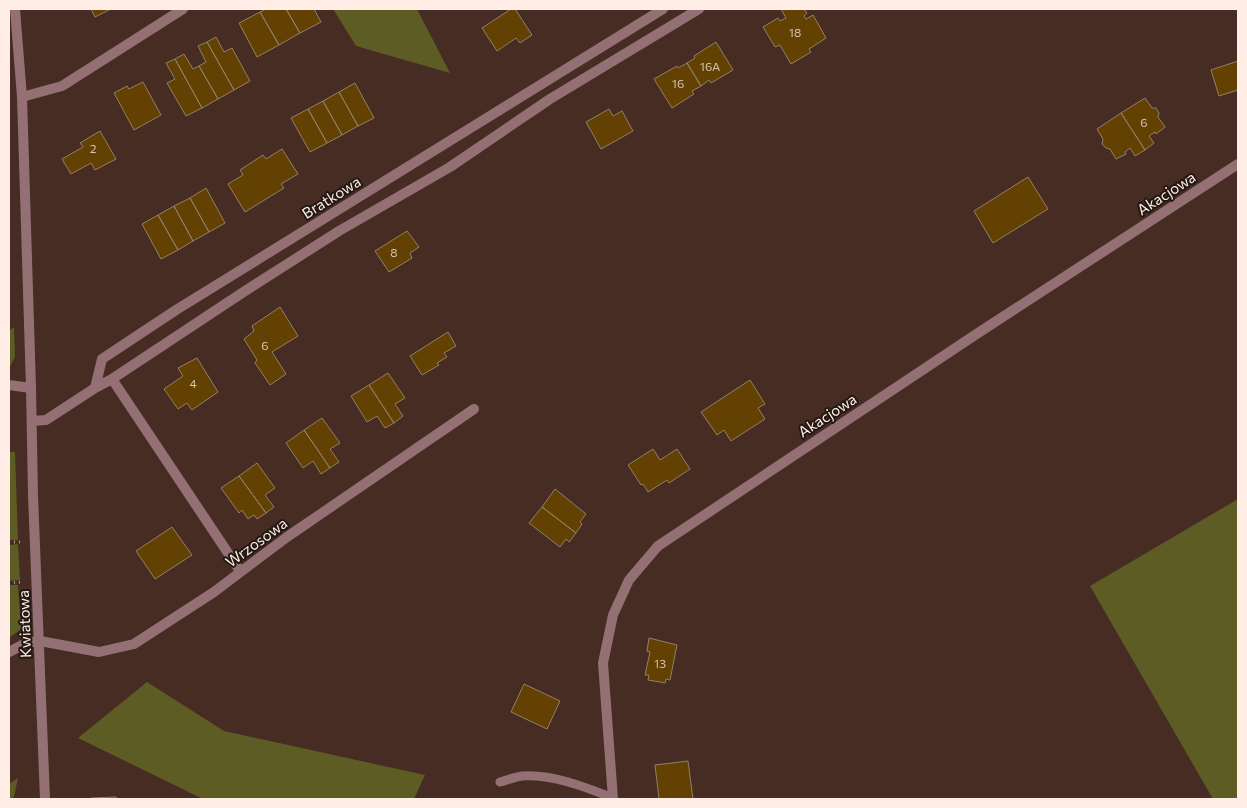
<svg xmlns="http://www.w3.org/2000/svg" width="1247" height="808" font-family="Commissioner,sans-serif">
	<rect width="100%" height="100%" fill="#462c22"/>
	<path fill="#5d5c24" d="M333,9H417L450,73L356,46Z
		M14,327L15,357L9,368V331Z
		M9,452H15L18,540H9Z
		M1238,499V799H1213L1090,586Z
		M18,544L20,580L9,581V545Z
		M9,585H18L21,629L9,638Z
		M147,682L224,731L425,775L414,799H203L78,738Z
		M18,778L14,797L9,799V784Z"/>
	<path fill="#624103" stroke="#928067" d="M91,9H111L95,17Z
		M266,9H286L300,33L279,45L260,12Z
		M286,9H314L321,22L300,33Z
		M511,9H515L532,35L520,43L516,38L497,51L482,28Z
		M781,9H804L807,13L804,16L806,19L813,15L826,38L809,49L811,52L791,64L780,45L775,47L763,27L778,18L780,21L786,18Z
		M260,12L279,45L257,57L239,23Z
		M216,37L224,52L232,48L250,81L234,90L207,42Z
		M207,42L234,90L218,99L199,66L206,62L198,46Z
		M716,42L733,70L711,83L709,80L701,86L687,63L695,58L694,56Z
		M184,54L193,69L199,66L218,99L202,108L175,59Z
		M175,59L202,108L186,116L167,83L175,79L166,63Z
		M1238,61V90L1219,96L1211,70Z
		M687,63L701,86L692,91L694,94L672,108L654,79L677,66L678,68Z
		M143,82L161,115L134,130L114,93L127,86L129,89Z
		M355,83L374,118L358,126L339,92Z
		M339,92L358,126L342,135L323,101Z
		M1145,98L1152,108H1156L1159,113L1158,117L1165,127L1156,134L1155,132L1149,136L1154,143L1145,150L1121,113Z
		M323,101L342,135L327,143L308,109Z
		M308,109L327,143L310,152L291,118Z
		M609,109L613,116L622,111L633,131L601,149L586,122Z
		M1121,113L1145,150L1135,156L1130,148L1125,152L1126,154L1116,159L1110,149L1106,148L1102,144L1103,139L1097,129Z
		M100,131L116,159L95,170L91,163L71,174L62,159L83,147L80,143Z
		M282,149L298,174L281,184L284,188L245,212L228,184L243,175L240,170L263,155L266,159Z
		M1028,177L1048,209L993,243L974,211Z
		M206,188L225,223L209,232L190,198Z
		M190,198L209,232L193,241L174,206Z
		M174,206L193,241L178,250L158,215Z
		M158,215L178,250L161,259L142,224Z
		M407,231L419,247L410,253L412,258L389,272L375,251Z
		M280,307L298,336L272,352L286,374L270,385L255,363L257,360L244,339L254,331L252,326Z
		M448,332L456,346L444,353L447,357L437,363L439,365L422,375L410,356Z
		M197,358L218,392L192,410L187,403L178,409L164,389L183,376L178,368Z
		M388,373L405,398L395,404L403,416L394,423L369,385Z
		M750,380L765,404L758,408L765,419L731,441L724,430L717,435L701,412Z
		M369,385L394,423L385,428L377,416L367,422L351,396Z
		M322,418L340,443L330,449L339,462L330,468L304,430Z
		M304,430L330,468L321,474L313,461L303,468L286,443Z
		M653,449L660,460L677,449L690,469L669,483L667,480L648,492L643,484L641,485L628,465Z
		M257,463L275,488L265,495L274,507L266,513L239,476Z
		M239,476L266,513L257,519L254,515L248,519L242,510L239,513L221,488Z
		M555,489L586,514L580,522L582,524L576,533L542,507Z
		M542,507L576,533L569,542L566,539L560,547L529,523Z
		M172,527L192,555L155,579L136,551Z
		M649,638L677,645L670,680L666,679L665,683L648,680L649,675H645L650,652L647,651Z
		M524,684L560,701L547,729L511,712Z
		M688,761L693,799H659L655,765Z
		M116,797L117,799H91V798Z"/>
	<g fill="none" stroke-linecap="round" stroke-linejoin="round">
		<path stroke="#ac968e" stroke-width="3" stroke-dasharray="1 4" stroke-linecap="butt" d="M9,542H21
			M9,583L23,582"/>
		<path stroke="#947075" stroke-width="9" d="M500,782C507,780 515,777 522,776C553,774 585,787 613,798"/>
		<path stroke="#947075" stroke-width="10" d="M22,97L62,86L183,9
			M112,379L240,571
			M9,385L31,388L22,97L15,9
			M31,388L33,495L45,799
			M95,388L112,379L245,291L339,231L450,167L550,99L699,9
			M32,421L46,420L95,388L102,359L176,310L663,9
			M9,652L26,643L40,641L99,652L134,644L214,592L287,537L474,409
			M613,799L603,663L613,615L629,580L658,546L972,337L1238,164"/>
	</g>
	<g text-anchor="middle" dominant-baseline="central" stroke-width="4" stroke-linejoin="round" paint-order="stroke">
		<g font-size="12" fill="#d8c2ad">
			<text x="795" y="32">18</text>
			<text x="710" y="66">16A</text>
			<text x="678" y="83">16</text>
			<text x="1144" y="122">6</text>
			<text x="93" y="148">2</text>
			<text x="394" y="252">8</text>
			<text x="265" y="345">6</text>
			<text x="193" y="383">4</text>
			<text x="660" y="663">13</text>
		</g>
		<g font-size="15" fill="#ffede6" stroke="#241813">
			<text transform="translate(1166 193) rotate(-33)">Akacjowa</text>
			<text transform="translate(331 197) rotate(-32)">Bratkowa</text>
			<text transform="translate(827 415) rotate(-33)">Akacjowa</text>
			<text transform="translate(256 542) rotate(-36)">Wrzosowa</text>
			<text transform="translate(24 624) rotate(-92)">Kwiatowa</text>
		</g>
	</g>
	<rect width="1247" height="808" fill="none" stroke="#ffede6" stroke-width="20"/>
</svg>
